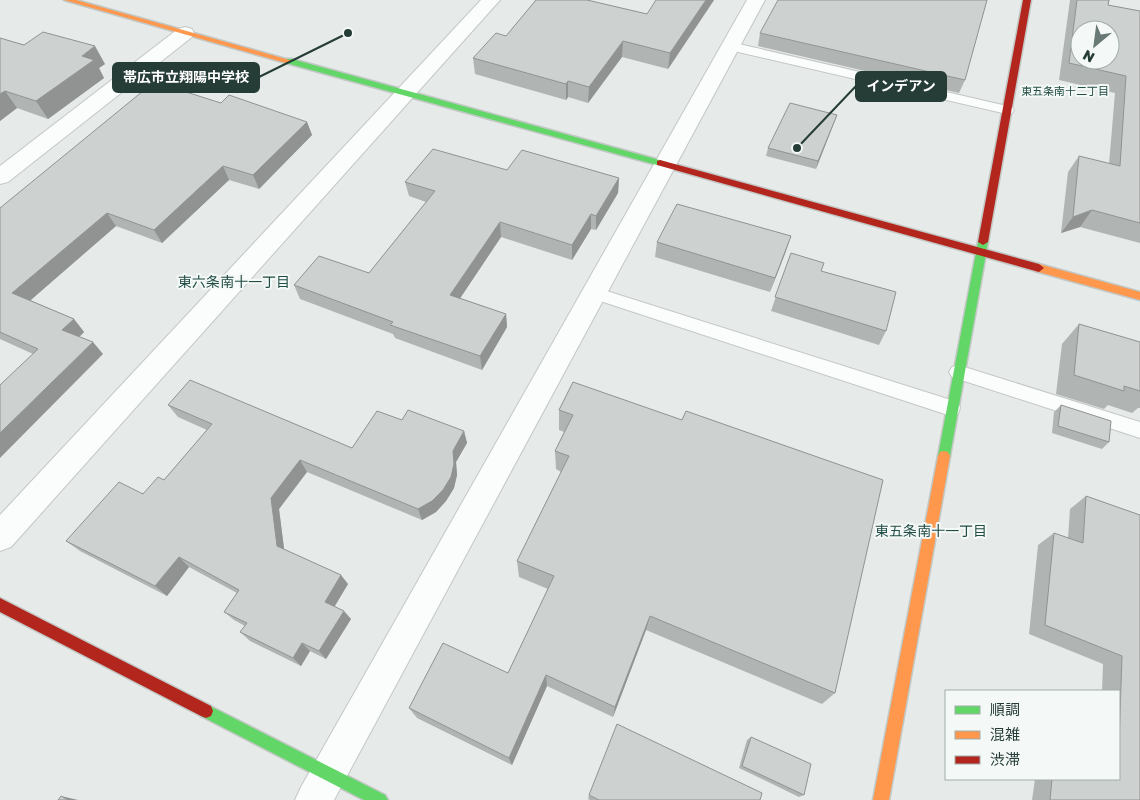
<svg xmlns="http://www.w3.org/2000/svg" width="1140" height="800" font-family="'Golos Text','Noto Sans JP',sans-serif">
	<rect width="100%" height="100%" fill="#e6eae8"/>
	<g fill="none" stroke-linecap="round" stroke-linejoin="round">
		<defs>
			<path id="lane" d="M730,42L1007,106L1012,107L1014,110L1012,113L1007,114L725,49L724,46L725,43Z
				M594,287L951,400L958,402L960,408L958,414L951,416L588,297L586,293L588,289Z
				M958,365L1140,422V438L952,377L949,372L952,367Z"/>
			<path id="street" d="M481,0H500L11,547L0,551V515Z
				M747,0H765L334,800H295L301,787Z
				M185,27L192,29L194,33L192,37L8,182L0,184V166L178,29Z"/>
			<path id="fast" d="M286,59H292L663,161L664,163L663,165H657L286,63Z
				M983,239L988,242L950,456L948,460L944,461L940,460L938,456L978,242Z
				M206,704L385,795L388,800H364L201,716L199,711L201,706Z"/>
			<path id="slow" d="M64,0H76L293,61L286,63Z
				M1039,264L1140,292V300L1035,271L1034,268L1035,265Z
				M944,451L948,452L950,456L889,800H873L938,456L940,452Z"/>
			<path id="jam" d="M1023,0H1031L988,242L983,245L978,242Z
				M660,160L1039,264L1044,268L1039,272L657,165V161Z
				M0,598L211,706L213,711L211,716L206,718L201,716L0,612Z"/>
		</defs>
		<use href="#lane" stroke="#c3c7c5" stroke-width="2"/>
		<use href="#street" stroke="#c3c7c5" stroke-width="2"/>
		<use href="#fast" stroke="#c2c8c5" stroke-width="3"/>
		<use href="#slow" stroke="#c2c8c5" stroke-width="3"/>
		<use href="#jam" stroke="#c2c8c5" stroke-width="3"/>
		<use href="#lane" fill="#fbfcfc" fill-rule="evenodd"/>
		<use href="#street" fill="#fbfcfc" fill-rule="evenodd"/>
		<use href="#fast" fill="#63d668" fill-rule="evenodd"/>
		<use href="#slow" fill="#ff974d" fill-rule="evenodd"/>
		<use href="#jam" fill="#b3261e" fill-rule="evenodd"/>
	</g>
	<path fill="#b0b5b3" d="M536,0H590L589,1L647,14L714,0L668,69L622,57L588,103L568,97L566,100L475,74L473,58L506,36Z
		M1070,0H1109L1108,5L1140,11V243L1080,227L1061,233L1068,172L1079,156L1109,164L1115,93L1059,80Z
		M760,33L965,80L959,93L758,46Z
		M0,38L24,45L105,64L99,68L104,78L48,119L17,108L0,121Z
		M837,115L816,169L766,156L768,148Z
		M307,122L312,135L259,189L229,180L162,243L116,226L30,300L74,319L84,332L79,337L103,354H33L0,339V208Z
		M507,170L619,178L618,193L596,230L591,229L572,260L501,237L460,298L506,314L507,327L482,370L395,338L393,334L300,299L294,285L369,273L426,202L409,196L405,182Z
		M657,242L786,251L770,292L655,257Z
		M791,253L821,271L886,331L879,345L771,311Z
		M1079,324L1140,342V408H1138L1132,413L1108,405L1104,409L1056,394L1062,344Z
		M573,382L835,693L822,704L646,630L613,717L547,686L512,765L417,718L409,708L508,673L548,589L519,577L517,561L561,472L556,469L555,451L564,432L559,430V410Z
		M168,405L352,448L402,420L464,431L467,443L456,462L457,475L454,488L446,501L436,512L422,520L307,472L279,509L284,549L348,584L334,606L351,619L326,659L310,651L301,666L250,641L240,632L245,626L234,620L224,612L237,593L189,567L167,596L80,551L66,541L164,480L207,430L178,417Z
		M1061,405L1109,442L1102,449L1052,433L1054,412Z
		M1086,496L1140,515V800H1032L1035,779H1119V691H1102L1103,664L1029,634L1038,545L1054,533L1068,538L1070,509Z
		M751,737L804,795L799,797L739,768L747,740Z
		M589,795L760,800H590L588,799Z"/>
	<path fill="#909392" d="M706,0H714L668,69L670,53Z
		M623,41L622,57L588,103L589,87Z
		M95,46L105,64L99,68L104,78L48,119L36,101L82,56Z
		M568,81V97L566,100V84Z
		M5,91L17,108L0,121V94Z
		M837,115L834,123L816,169L818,161Z
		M307,122L312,135L259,189L253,175Z
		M223,166L229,180L162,243L154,230Z
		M619,178L618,193L596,230V216Z
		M1092,210L1080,227L1061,233L1073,217Z
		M107,213L116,226L24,306L12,293Z
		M591,214V229L572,260V245Z
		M500,222L501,237L453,309L450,295Z
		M791,236L786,251L770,292L775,278Z
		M506,314L507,327L482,370L480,356Z
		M74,319L84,332L73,343L62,330Z
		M93,342L103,354L0,458V433Z
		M464,431L467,443L456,462L457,475L454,488L446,501L436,512L422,520L418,509Z
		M300,460L307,472L279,509L285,556L277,546L271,498Z
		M179,557L189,567L167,596L155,586Z
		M341,575L348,584L332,611L325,602Z
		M344,611L351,619L326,659L319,651Z
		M650,616L646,630L613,717L615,707Z
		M302,643L310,651L301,666L293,658Z
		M546,675L547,686L512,765L509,758Z
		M61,796L78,800H79H68Z"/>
	<path fill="#cdd2d0" stroke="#909392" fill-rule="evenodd" d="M536,0H587L647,14L656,0H706L670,53L623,41L589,87L568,81L566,84L473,58L496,33L506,36Z
		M778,0H987L965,80L760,33Z
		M1077,0H1109L1108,5L1140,11V223L1092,210L1073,217L1079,156L1120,166L1126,76L1069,63ZM1080,30H1110V60H1080Z
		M43,32L95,46L82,56L94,60L36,101L5,91L0,94V38L24,45Z
		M154,82L221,103L229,95L307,122L253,175L223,166L154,230L107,213L12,293L74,319L62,330L93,342L0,433V385L38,349L0,332V208Z
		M790,103L837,115L818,161L768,148Z
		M433,149L507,170L522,150L619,178L596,216L591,214L572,245L500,222L450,295L506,314L480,356L390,325L393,322L294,285L319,256L369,273L435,191L405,182Z
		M677,204L791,236L775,278L657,242Z
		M791,253L824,263L821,271L896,292L886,331L775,297Z
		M1079,324L1140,342V391L1124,386V391L1074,375Z
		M190,380L352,448L377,411L402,420L408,410L464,431L453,451L454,464L451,477L443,490L432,501L418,509L300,460L271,498L277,546L341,575L325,602L344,611L319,651L302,643L293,658L240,632L247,623L224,612L239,590L179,557L155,586L66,541L119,482L143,494L158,477L164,480L212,424L168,405Z
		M573,382L682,420L686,411L883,480L835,693L650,616L615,707L546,675L509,758L409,708L443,643L508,673L554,576L517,561L569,456L555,451L573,415L559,410Z
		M1061,405L1111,421L1109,442L1058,426Z
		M1086,496L1140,515V800H1050L1052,779H1119V743L1122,656L1045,625L1054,533L1083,543Z
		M617,724L762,793L760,800H599L589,795Z
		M751,737L811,764L804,795L742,766Z
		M61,796L68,800H58Z"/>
	<g text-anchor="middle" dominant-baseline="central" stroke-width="4" stroke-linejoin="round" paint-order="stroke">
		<g font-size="11" fill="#224d45" stroke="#f4f9f7">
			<text x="1065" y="90">東五条南十二丁目</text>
		</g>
		<g font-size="14" fill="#224d45" stroke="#f4f9f7">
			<text x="234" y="281">東六条南十一丁目</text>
			<text x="931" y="530">東五条南十一丁目</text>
		</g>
	</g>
	<path fill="none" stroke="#253c37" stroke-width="2" d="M348 33L259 77M797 148L856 86"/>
	<g fill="#253c37" stroke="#f4f9f7" stroke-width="2">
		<circle cx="348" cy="33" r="5"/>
		<circle cx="797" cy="148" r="5"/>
	</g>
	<g fill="#253c37" stroke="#253c37" stroke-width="2">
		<rect x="113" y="63" width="146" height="29" rx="5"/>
		<rect x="856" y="72" width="90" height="29" rx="5"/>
	</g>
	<g font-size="14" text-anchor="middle" font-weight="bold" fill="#fff">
		<text x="186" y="82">帯広市立翔陽中学校</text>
		<text x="901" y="91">インデアン</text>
	</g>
	<rect x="945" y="690" width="175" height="90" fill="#f4f9f7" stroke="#a1adaa"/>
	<rect x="955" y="706" width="25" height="8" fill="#63d668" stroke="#a1adaa"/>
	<text x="990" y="715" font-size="15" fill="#253c37">順調</text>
	<rect x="955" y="731" width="25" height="8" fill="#ff974d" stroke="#a1adaa"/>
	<text x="990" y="740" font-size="15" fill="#253c37">混雑</text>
	<rect x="955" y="756" width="25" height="8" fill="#b3261e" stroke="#a1adaa"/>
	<text x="990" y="765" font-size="15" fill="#253c37">渋滞</text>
	<g transform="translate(1095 45) rotate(209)"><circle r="24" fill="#f4f9f7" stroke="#a1adaa"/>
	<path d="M0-4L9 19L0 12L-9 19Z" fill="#697975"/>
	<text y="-8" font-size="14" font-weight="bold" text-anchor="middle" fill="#253c37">N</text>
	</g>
</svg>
